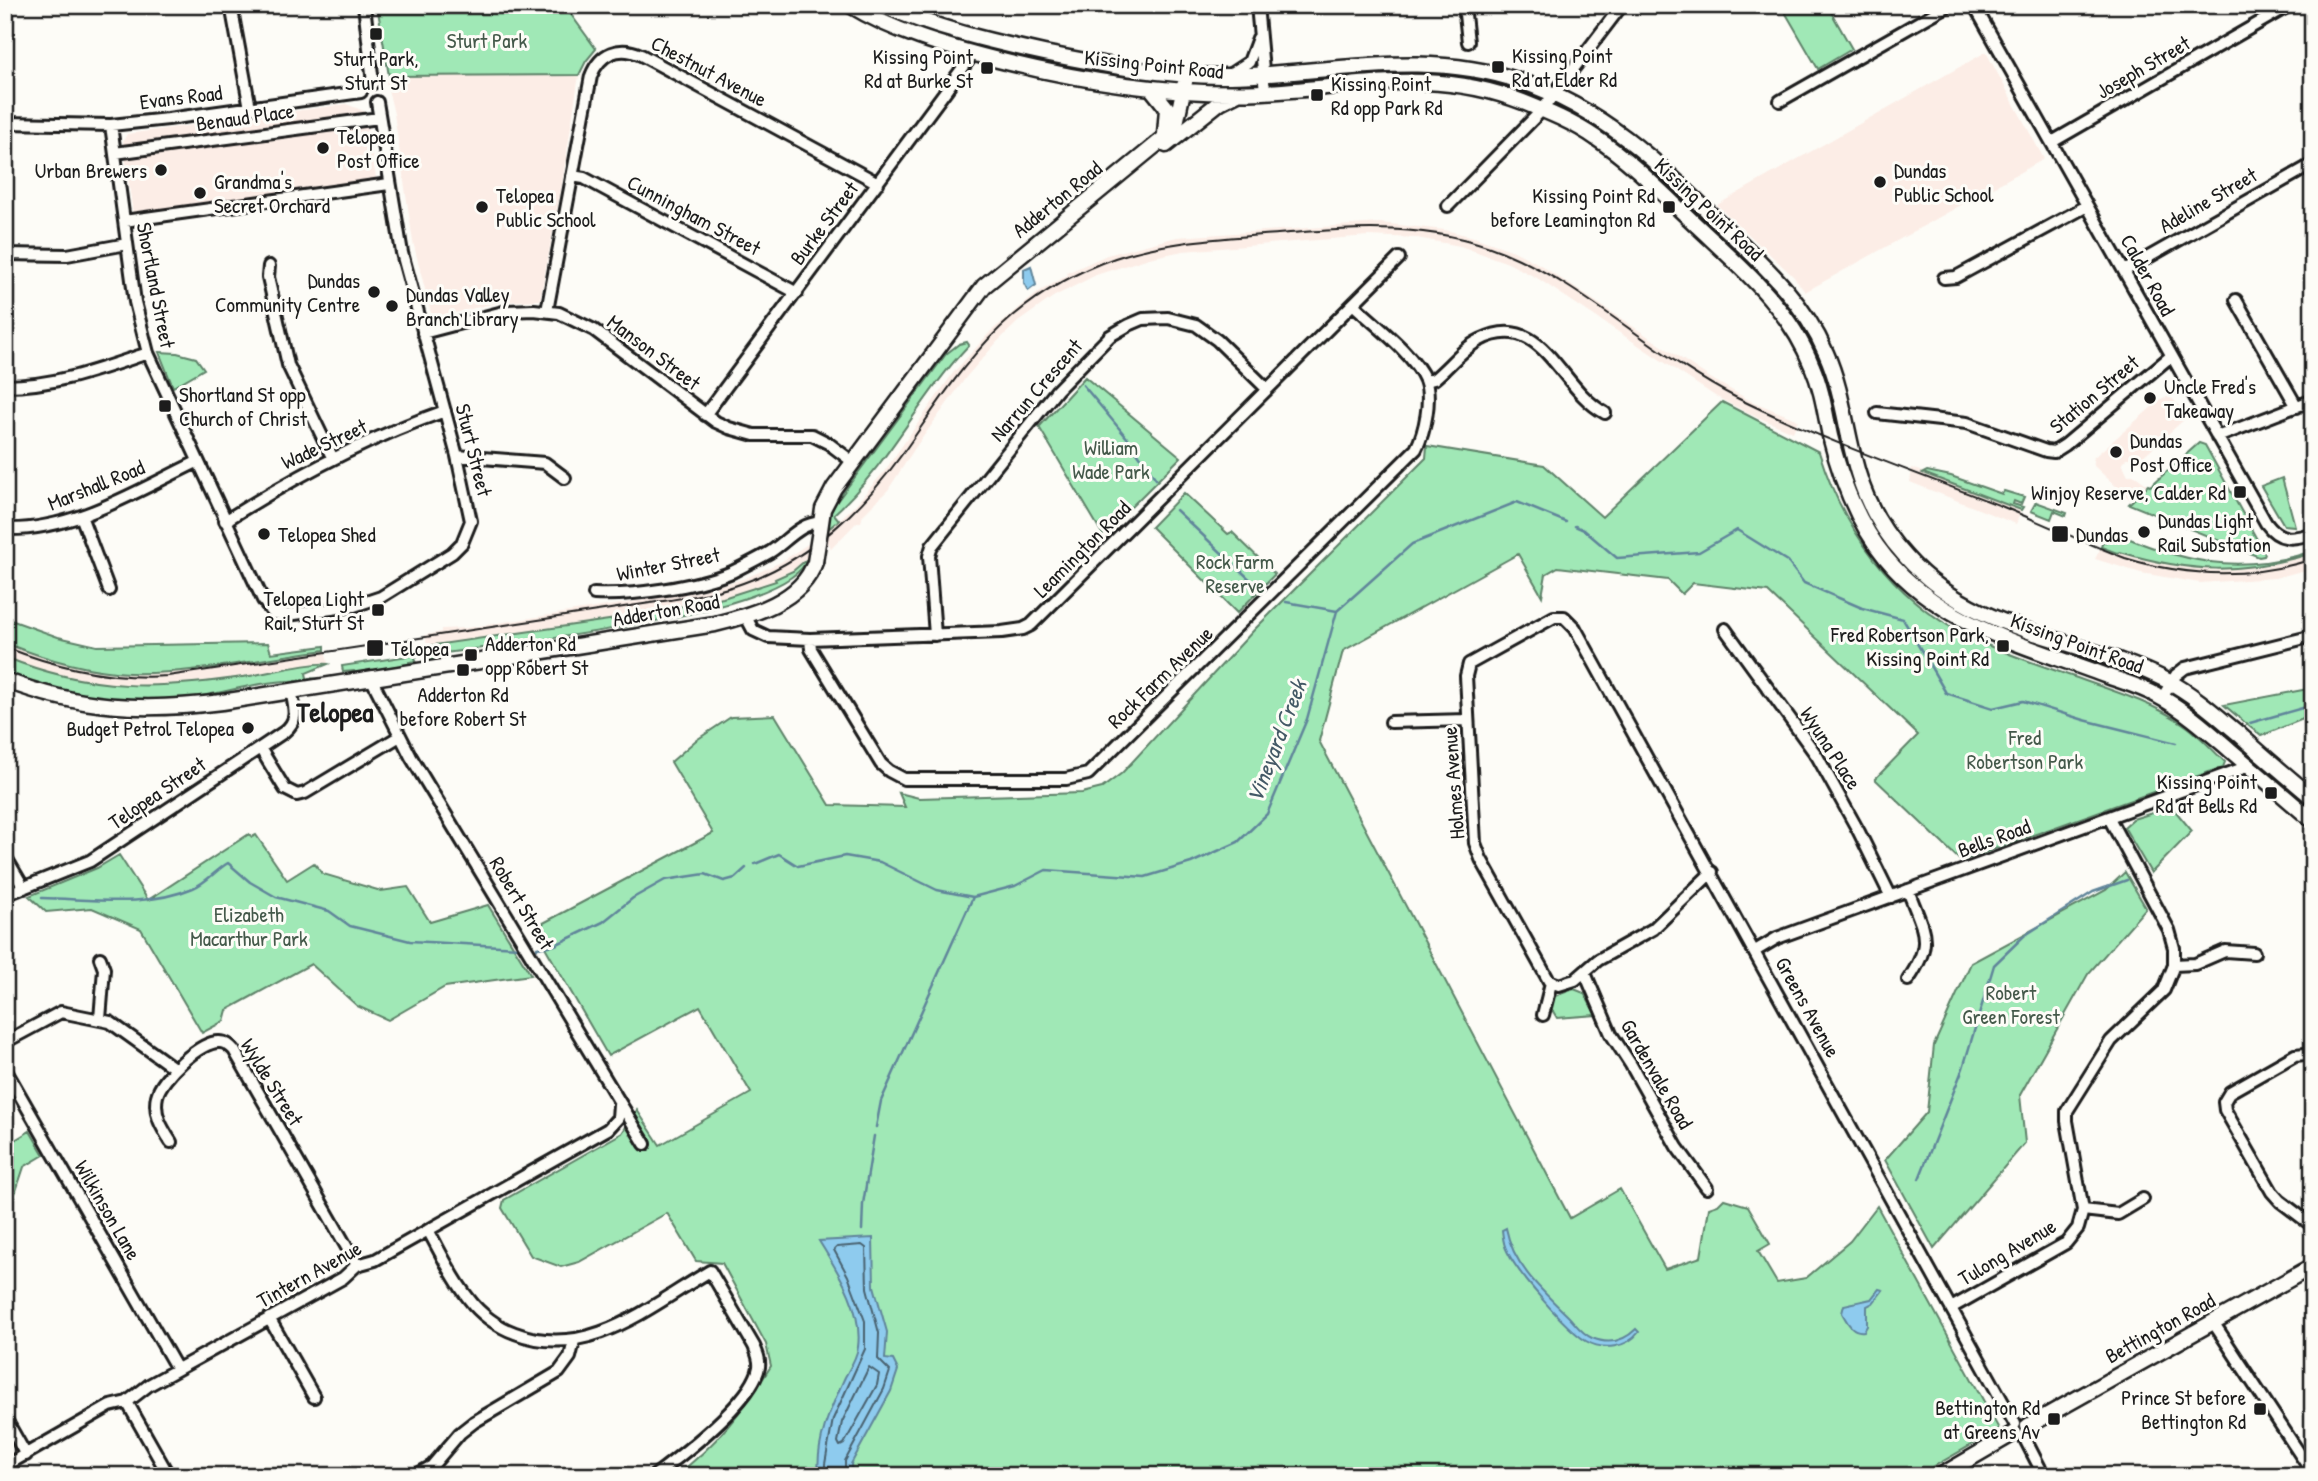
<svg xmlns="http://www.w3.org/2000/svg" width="2318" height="1481" font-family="'Patrick Hand',sans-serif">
	<rect width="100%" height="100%" fill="#fdfcf7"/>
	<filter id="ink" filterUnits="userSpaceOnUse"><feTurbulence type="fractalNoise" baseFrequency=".0143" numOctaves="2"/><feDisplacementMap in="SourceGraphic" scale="14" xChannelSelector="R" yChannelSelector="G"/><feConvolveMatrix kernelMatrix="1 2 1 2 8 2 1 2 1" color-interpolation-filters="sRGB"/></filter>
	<g filter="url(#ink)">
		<path fill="#fcede6" d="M1986,52L2044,159L1805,292L1793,276L1717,205Z
			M579,75L562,184L540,300L500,302L437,317L431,313L413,242L394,114L386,81L389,76Z
			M346,104L364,111L376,177L374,182L133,214L123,141L127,134Z
			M1380,223L1445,230L1474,237L1514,251L1539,264L1712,379L1749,400L1798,420L1793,432L1750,414L1715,396L1537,278L1508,263L1460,246L1417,238L1368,236L1183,251L1149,258L1096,275L1053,297L1018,322L998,341L967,376L915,448L888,490L863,515L861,522H857L831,549L829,543L793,571L776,579V581L723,598L630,617L427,646L425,635L441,632V629L466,628L696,592L746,578L781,562L827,531L854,506L883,473L953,373L991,331L1040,291L1068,275L1067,273L1107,255L1177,237Z
			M2167,397L2173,399L2187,415L2186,418L2140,459L2127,458L2122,463L2128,475H2134L2148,485L2132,501L2094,466L2093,458L2160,400Z
			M1912,468L2021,510L2016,524L1910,482Z
			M2101,547L2117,553L2120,552L2171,565L2216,570L2269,565L2313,553V568L2275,578L2200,583L2141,573L2095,559Z
			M5,643L61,662L96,670L129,673L202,667L325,650L328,663L199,683L131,686L93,683L38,670L5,657Z"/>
		<path fill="#a0e8b6" stroke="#5e8269" stroke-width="2" d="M377,5H564L596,49L586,61L579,75L389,76Z
			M1781,5H1827L1852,49L1818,69Z
			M967,342L969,345C919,397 888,466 834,514L839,520L827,530V519L835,504L946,354L959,344Z
			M159,352L177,353L196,358L204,369L173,387Z
			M1085,377L1181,457L1103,535L1039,427Z
			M1722,402L1819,452C1843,529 1892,597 1965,635C1999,652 2037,664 2074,677C2110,690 2149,701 2182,723C2198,733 2211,749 2225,762L2223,767L1961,861L1875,779L1918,735L1768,592L1693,583L1682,594L1668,580L1558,567L1546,574L1542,596L1518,554L1343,651L1319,741L1570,1218L1620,1189L1665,1269L1701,1257L1709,1208L1718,1205L1724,1199L1748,1206L1770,1244L1758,1251L1777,1283L1806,1278L1850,1241L1877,1206L1999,1429L1917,1476H675C716,1446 744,1409 771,1366L766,1344L722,1263L696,1261L667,1213L579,1262L561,1267L531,1256L502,1208L504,1200L622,1133L637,1110L660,1145L751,1093L700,1006L608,1056L534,928L713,833L671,762L695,741L731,717L775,715L830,805L905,807L899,793L919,798L1082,793L1102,788L1122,773L1254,630L1426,458L1427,446L1544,465L1602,517Z
			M2199,443L2205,445L2265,554L2264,556L2259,557L2129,504L2148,485L2150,486L2155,482Z
			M1927,471L1951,476L2002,494L2004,491L2024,497L2021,504L2014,501L2013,504L2023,507L2021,510L1923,473Z
			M2282,478L2295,526L2284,525L2261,486Z
			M1184,493L1228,534L1232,532L1275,574L1237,613L1151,527Z
			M2036,502L2067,513L2066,516L2054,511L2051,519L2031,511Z
			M2111,531C2181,562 2237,576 2313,551V553C2241,575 2191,573 2120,552L2117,553L2101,547L2103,541L2106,542Z
			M807,559C790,615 505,644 446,653L443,657L430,661L427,646L630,617L723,598L776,581L775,579L793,571Z
			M5,618L58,637L97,646L268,643L271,653L325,646V650C264,658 190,675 129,673C86,671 45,659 5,643Z
			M421,654L415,657L416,661L409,662V664L355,673L354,671L343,672L342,666Z
			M5,657C91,692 159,690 249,676C268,673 315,661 328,664L306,673L307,678L324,679C311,681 299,680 286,681C249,683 212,697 174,700C116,705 60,692 5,673Z
			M2313,688V715L2261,736L2224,705Z
			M2172,807L2192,831L2151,873L2124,827L2133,819Z
			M249,834L252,837L256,835L287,880L314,863L323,874L381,891L408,887L430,922L488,905L531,975L445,987L388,1020L357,1006L311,964L227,1010L224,1021L202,1033L141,929L92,908L46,912L29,896L97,868L119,855L148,900Z
			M2125,872L2146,908L2088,974L2020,1095L2025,1143L1934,1249L1885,1160L1927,1112L1934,1045L1971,963L2106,890Z
			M1574,989L1584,993L1596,1015L1557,1018L1551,1008L1552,997Z
			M30,1131L44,1155L24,1167L9,1212L5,1214V1146Z"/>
		<path fill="#8ecbee" stroke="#60859a" stroke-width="2" d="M1031,266L1036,285L1028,291L1024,283V269Z
			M1506,1228C1513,1265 1541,1290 1568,1316C1575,1323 1581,1333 1592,1338C1609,1345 1624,1341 1636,1329L1639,1332C1627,1348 1603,1351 1586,1341C1564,1327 1518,1274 1507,1251C1503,1244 1503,1237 1502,1230Z
			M873,1238L874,1286L887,1332L885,1359L893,1360L898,1370L891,1391L851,1464L852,1476H819C815,1441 831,1408 845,1377C850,1368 857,1357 858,1347C863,1309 838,1272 819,1241Z
			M1879,1289L1883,1290L1873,1303L1867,1306V1326L1864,1331C1852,1333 1847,1322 1842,1313L1844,1305L1871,1299Z"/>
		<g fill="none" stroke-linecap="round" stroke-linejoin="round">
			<path stroke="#4a6270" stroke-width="2" d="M869,1367L879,1374L877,1385L844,1444L840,1446L838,1442L842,1422Z
				M825,1476V1464L833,1419L865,1349V1321L848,1276L834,1250L837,1247L862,1245L866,1248L867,1288L879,1333L878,1359L890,1371L884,1389L845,1461V1476"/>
			<path stroke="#60859a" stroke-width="2.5" d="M1083,385L1128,439L1156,479
				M1176,510L1258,587
				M1575,526L1584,530L1617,558L1699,552L1737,530L1787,561L1804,583L1862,608L1903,619L1946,693L1993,708L2023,701L2084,720L2176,743
				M1286,602L1337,611
				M2250,723L2313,705
				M755,864L779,854L798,866L845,856L880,862L937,890L973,897L1015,886L1046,870L1145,877L1191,863L1238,842L1267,814L1307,719L1337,611L1412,544L1517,502L1566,522
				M42,898C92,899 146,908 193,888C206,883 216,870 228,863L250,882L276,897L329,911L350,926L410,941L520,947
				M537,948L555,945L603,922L633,898L665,880L705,874L724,881L735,878L746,868
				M876,1127L881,1101L973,897
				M1919,1179L1963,1068L1994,965L2024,936L2093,892L2127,880
				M862,1230L863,1204L874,1136"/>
			<defs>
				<path id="minor" d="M231,5L250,108
					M364,5L373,83
					M1257,5L1265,92
					M1464,5L1468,42
					M1974,5L2266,523C2279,541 2293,540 2313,533
					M1229,75L1249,62L1258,38
					M1780,101L1949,5
					M5,123L111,125L168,119L361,92
					M111,125L135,302L148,353L263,600L273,613L287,615L354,606L381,597L452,553L462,543L471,521L457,456L402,253L377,102
					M2052,142L2290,5
					M115,153L379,118
					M572,176L584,178L797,293
					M1448,206L1542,110L1622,5
					M124,221L389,184
					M5,254L67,255L127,244
					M269,266L268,277L288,365L333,459
					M2124,271L2313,164
					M1944,278L1956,277L2087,206
					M2236,300L2297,407
					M547,311L591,76C600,53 619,45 641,55L878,183
					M423,333L507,311L534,310L559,313L594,330L716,422L729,428L754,435H812L828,443L853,462
					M1426,381L1434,379C1449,367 1463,348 1480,340C1543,308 1559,389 1605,413
					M5,386C56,386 100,369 148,353
					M1877,413L1967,423L2046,451L2054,452L2065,445L2171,356
					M705,415L973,54
					M2217,437L2313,400
					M457,456L545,463L565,478
					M81,516L109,590
					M225,521C294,477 367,438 445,411
					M5,529C74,531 136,491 197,462
					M594,594C632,596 696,587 732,572C744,566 758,559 770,552C786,542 801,522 820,523
					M745,615L753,630L768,637L810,639L1002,632L1023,629L1031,625L1399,258
					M1725,629L1817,756L1859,832L1891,897
					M935,635L929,556L932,546L1057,390L1110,336L1129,325L1143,319L1168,318L1196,325L1217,340L1267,389
					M810,639L811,649L881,764L889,771L904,779H1066L1088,774L1416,449C1425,432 1432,398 1425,380C1415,355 1373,323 1353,304
					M371,678L411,757L645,1144
					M2162,698L2176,675L2185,668L2313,636
					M1391,722L1467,720
					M260,748L285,789L297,795L305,793L400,736
					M5,856L24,888
					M1712,872L1653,929L1598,960L1575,980L1559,985L1549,981L1481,859L1475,843L1466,676L1469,664L1554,617H1564L1575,628L2015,1424
					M5,895L90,861L284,732C299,720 295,709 291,691
					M1755,951L1777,938L2249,766
					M2174,965L2195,964L2225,951L2254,953
					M1585,973L1611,1034L1631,1065L1677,1147L1707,1188
					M1908,980C1935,941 1923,931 1908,890
					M1543,1015L1551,983
					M100,1019L104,969L100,958
					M5,1042L61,1012L110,1022L174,1068
					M2313,1058L2305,1054L2295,1055L2230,1092L2224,1102L2225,1110L2272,1192L2280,1201L2313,1226
					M5,1069L177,1369
					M171,1142C162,1128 153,1114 157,1096C161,1078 201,1040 220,1042C226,1042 230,1046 234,1050L357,1265
					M2083,1210L2118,1214L2143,1199
					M428,1230C441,1253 452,1278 469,1299C480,1314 498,1327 515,1333C588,1361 650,1306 710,1271L754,1346C757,1353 760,1359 759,1367C753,1401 682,1455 654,1476
					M1951,1308L2066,1243L2078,1228L2083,1210L2067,1121V1111L2111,1041L2164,990L2174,965V948L2169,930L2109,818
					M269,1318L314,1397
					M2213,1322L2313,1474
					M127,1402L169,1476
					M5,1418L26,1455
					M2024,1437L2044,1476
					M5,1466L110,1406L127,1402L149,1385L343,1278L357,1265L375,1260L608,1129L618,1118L619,1104
					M414,1476L432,1466L460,1433L474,1422L559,1372L570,1357L574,1341"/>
				<path id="major" d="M850,5C894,32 944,46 994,59C1081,81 1172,96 1263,92C1355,88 1432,66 1523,102C1548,112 1573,122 1596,138C1631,161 1661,192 1692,221C1738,265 1788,305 1812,366C1822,389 1825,412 1830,436C1841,480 1857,523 1886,558C1942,626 2028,646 2107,676C2124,682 2142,687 2158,696C2185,710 2207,730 2230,750C2258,774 2285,797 2313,821
					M882,5C934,28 989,41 1044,53C1104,65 1167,77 1229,76C1326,74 1424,48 1520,81C1608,111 1662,167 1727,230C1766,267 1804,302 1826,353C1843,391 1846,433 1858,473C1867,504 1884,533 1906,557C1974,634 2081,637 2168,681C2194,695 2216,715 2239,734C2263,756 2288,777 2313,798
					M1151,88L1167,108L1165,134
					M1166,145L1220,102L1238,93
					M820,530L823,509L834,488L984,286L1163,139L1177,119L1185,82
					M5,680C79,709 144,712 222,702L715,624C752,615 802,601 815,562
					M2028,1426L2313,1266
					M1940,1476L2014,1433"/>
			</defs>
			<use href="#minor" stroke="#1c1c1c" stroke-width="16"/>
			<use href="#major" stroke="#1c1c1c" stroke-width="19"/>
			<use href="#minor" stroke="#fdfcf7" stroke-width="10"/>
			<use href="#major" stroke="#fdfcf7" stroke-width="14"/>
			<path stroke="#1c1c1c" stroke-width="2" d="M5,647C58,668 111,680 168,676L670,600C694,596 719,592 743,583C809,560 863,509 903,453C937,405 968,354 1013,316C1043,291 1078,271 1115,258C1163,242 1213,239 1263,235C1345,229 1425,220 1503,252C1588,287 1655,357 1737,398C1822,440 1913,472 2001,506C2042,523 2083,542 2125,558C2187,577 2251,579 2313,559"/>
			<defs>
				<path id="major-bridge" d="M815,562L820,530"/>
			</defs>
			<use href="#major-bridge" stroke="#1c1c1c" stroke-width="19" stroke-linecap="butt"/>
			<use href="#major-bridge" stroke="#fdfcf7" stroke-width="14"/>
		</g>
	</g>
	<g fill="#1c1c1c" stroke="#fdfcf7" stroke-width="2.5">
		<rect x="369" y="27" width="14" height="14" rx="3.5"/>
		<rect x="1491" y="60" width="14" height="14" rx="3.5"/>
		<rect x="980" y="61" width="14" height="14" rx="3.5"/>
		<rect x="1310" y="88" width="14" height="14" rx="3.5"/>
		<circle cx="323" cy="148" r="7"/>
		<circle cx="161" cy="170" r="7"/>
		<circle cx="1880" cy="182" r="7"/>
		<circle cx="200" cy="193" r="7"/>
		<circle cx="482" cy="207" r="7"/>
		<rect x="1662" y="200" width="14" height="14" rx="3.5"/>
		<circle cx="374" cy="292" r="7"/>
		<circle cx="392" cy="306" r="7"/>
		<circle cx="2150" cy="398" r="7"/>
		<rect x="158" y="399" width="14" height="14" rx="3.5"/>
		<circle cx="2116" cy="452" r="7"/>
		<rect x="2233" y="485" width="14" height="14" rx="3.5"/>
		<circle cx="2144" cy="532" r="7"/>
		<circle cx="264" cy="534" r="7"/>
		<rect x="2051" y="525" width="18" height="18" rx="3.5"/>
		<rect x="371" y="603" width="14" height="14" rx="3.5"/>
		<rect x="1996" y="639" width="14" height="14" rx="3.5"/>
		<rect x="366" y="639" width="18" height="18" rx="3.5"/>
		<rect x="464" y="648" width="14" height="14" rx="3.5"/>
		<rect x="456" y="663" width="14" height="14" rx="3.5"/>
		<circle cx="248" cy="728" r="7"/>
		<rect x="2264" y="786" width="14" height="14" rx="3.5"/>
		<rect x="2253" y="1402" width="14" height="14" rx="3.5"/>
		<rect x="2047" y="1412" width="14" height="14" rx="3.5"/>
	</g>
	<g text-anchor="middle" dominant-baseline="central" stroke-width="6" stroke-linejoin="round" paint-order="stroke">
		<g font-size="21" fill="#44594a" stroke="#fdfcf7">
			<text x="487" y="40">Sturt Park</text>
			<text x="1111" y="447">William<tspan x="1111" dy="24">Wade Park</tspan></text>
			<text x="1235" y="561">Rock Farm<tspan x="1235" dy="24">Reserve</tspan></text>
			<text x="2025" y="737">Fred<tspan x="2025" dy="24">Robertson Park</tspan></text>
			<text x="249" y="914">Elizabeth<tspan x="249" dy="24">Macarthur Park</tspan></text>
			<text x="2011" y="992">Robert<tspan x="2011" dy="24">Green Forest</tspan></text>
		</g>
		<g font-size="21" fill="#1c1c1c" stroke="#fdfcf7" text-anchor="start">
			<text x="1512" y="55">Kissing Point<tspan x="1512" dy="24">Rd at Elder Rd</tspan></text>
			<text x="973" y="56" text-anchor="end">Kissing Point<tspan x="973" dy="24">Rd at Burke St</tspan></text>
			<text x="376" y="58" text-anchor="middle">Sturt Park,<tspan x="376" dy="24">Sturt St</tspan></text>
			<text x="1331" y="83">Kissing Point<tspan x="1331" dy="24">Rd opp Park Rd</tspan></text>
			<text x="337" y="136">Telopea<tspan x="337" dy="24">Post Office</tspan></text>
			<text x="147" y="170" text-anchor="end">Urban Brewers</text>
			<text x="1894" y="170">Dundas<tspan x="1894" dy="24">Public School</tspan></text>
			<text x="214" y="181">Grandma's<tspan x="214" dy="24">Secret Orchard</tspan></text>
			<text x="496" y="195">Telopea<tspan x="496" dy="24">Public School</tspan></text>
			<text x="1655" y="195" text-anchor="end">Kissing Point Rd<tspan x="1655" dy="24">before Leamington Rd</tspan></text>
			<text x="360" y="280" text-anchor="end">Dundas<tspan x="360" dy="24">Community Centre</tspan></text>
			<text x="406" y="294">Dundas Valley<tspan x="406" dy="24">Branch Library</tspan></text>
			<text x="2164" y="386">Uncle Fred's<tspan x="2164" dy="24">Takeaway</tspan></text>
			<text x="179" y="394">Shortland St opp<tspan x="179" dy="24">Church of Christ</tspan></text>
			<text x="2130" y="440">Dundas<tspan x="2130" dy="24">Post Office</tspan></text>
			<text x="2226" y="492" text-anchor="end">Winjoy Reserve, Calder Rd</text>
			<text x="2158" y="520">Dundas Light<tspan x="2158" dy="24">Rail Substation</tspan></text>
			<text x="278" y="534">Telopea Shed</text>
			<text x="2076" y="534">Dundas</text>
			<text x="364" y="598" text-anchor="end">Telopea Light<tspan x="364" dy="24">Rail, Sturt St</tspan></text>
			<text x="1989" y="634" text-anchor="end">Fred Robertson Park,<tspan x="1989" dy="24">Kissing Point Rd</tspan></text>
			<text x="485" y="643">Adderton Rd<tspan x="485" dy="24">opp Robert St</tspan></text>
			<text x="391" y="648">Telopea</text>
			<text x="463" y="694" text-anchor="middle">Adderton Rd<tspan x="463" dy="24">before Robert St</tspan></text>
			<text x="234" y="728" text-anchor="end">Budget Petrol Telopea</text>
			<text x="2257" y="781" text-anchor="end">Kissing Point<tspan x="2257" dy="24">Rd at Bells Rd</tspan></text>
			<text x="2246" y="1397" text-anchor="end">Prince St before<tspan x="2246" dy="24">Bettington Rd</tspan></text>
			<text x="2040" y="1407" text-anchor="end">Bettington Rd<tspan x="2040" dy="24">at Greens Av</tspan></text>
		</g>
		<g font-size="21" fill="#1c1c1c" stroke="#fdfcf7">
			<text transform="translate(1154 64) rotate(6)">Kissing Point Road</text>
			<text transform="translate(2143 67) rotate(-30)">Joseph Street</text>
			<text transform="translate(709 71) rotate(28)">Chestnut Avenue</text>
			<text transform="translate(181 97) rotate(-7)">Evans Road</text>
			<text transform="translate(245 117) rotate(-8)">Benaud Place</text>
			<text transform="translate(1057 199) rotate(-39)">Adderton Road</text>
			<text transform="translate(2208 200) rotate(-30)">Adeline Street</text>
			<text transform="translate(1709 209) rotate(43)">Kissing Point Road</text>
			<text transform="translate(694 215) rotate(28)">Cunningham Street</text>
			<text transform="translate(824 223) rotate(-53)">Burke Street</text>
			<text transform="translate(2148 275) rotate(61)">Calder Road</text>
			<text transform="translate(156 285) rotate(79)">Shortland Street</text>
			<text transform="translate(654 352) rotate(37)">Manson Street</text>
			<text transform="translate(1036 390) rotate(-49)">Narrun Crescent</text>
			<text transform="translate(2094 394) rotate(-40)">Station Street</text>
			<text transform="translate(324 444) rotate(-25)">Wade Street</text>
			<text transform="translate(474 450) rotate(76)">Sturt Street</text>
			<text transform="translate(96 485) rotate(-22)">Marshall Road</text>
			<text transform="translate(1082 549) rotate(-45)">Leamington Road</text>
			<text transform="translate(668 564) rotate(-11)">Winter Street</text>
			<text transform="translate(666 610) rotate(-10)">Adderton Road</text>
			<text transform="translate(2077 643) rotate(20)">Kissing Point Road</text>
			<text transform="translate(1160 677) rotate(-44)">Rock Farm Avenue</text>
			<text transform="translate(1831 748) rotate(57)">Wyuna Place</text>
			<text transform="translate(1453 783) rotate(-94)">Holmes Avenue</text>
			<text transform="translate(157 793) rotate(-34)">Telopea Street</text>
			<text transform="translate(1994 838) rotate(-20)">Bells Road</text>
			<text transform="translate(522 903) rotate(59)">Robert Street</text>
			<text transform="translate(1808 1007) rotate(61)">Greens Avenue</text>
			<text transform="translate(1657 1074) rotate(60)">Gardenvale Road</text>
			<text transform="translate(272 1082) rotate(58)">Wylde Street</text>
			<text transform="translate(108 1210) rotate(60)">Wilkinson Lane</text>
			<text transform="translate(2007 1252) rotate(-31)">Tulong Avenue</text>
			<text transform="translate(309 1274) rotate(-29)">Tintern Avenue</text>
			<text transform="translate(2160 1328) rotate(-29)">Bettington Road</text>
		</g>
		<g font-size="23" font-style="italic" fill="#445966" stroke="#fdfcf7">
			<text transform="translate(1276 741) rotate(-69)">Vineyard Creek</text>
		</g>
		<g font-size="28" font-weight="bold" fill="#1c1c1c" stroke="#fdfcf7">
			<text x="335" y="712">Telopea</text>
		</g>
	</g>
	<rect width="2318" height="1481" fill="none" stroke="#fdfcf7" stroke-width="28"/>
	<rect x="14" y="14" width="2290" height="1453" fill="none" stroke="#1c1c1c" stroke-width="2.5" filter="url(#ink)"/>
</svg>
